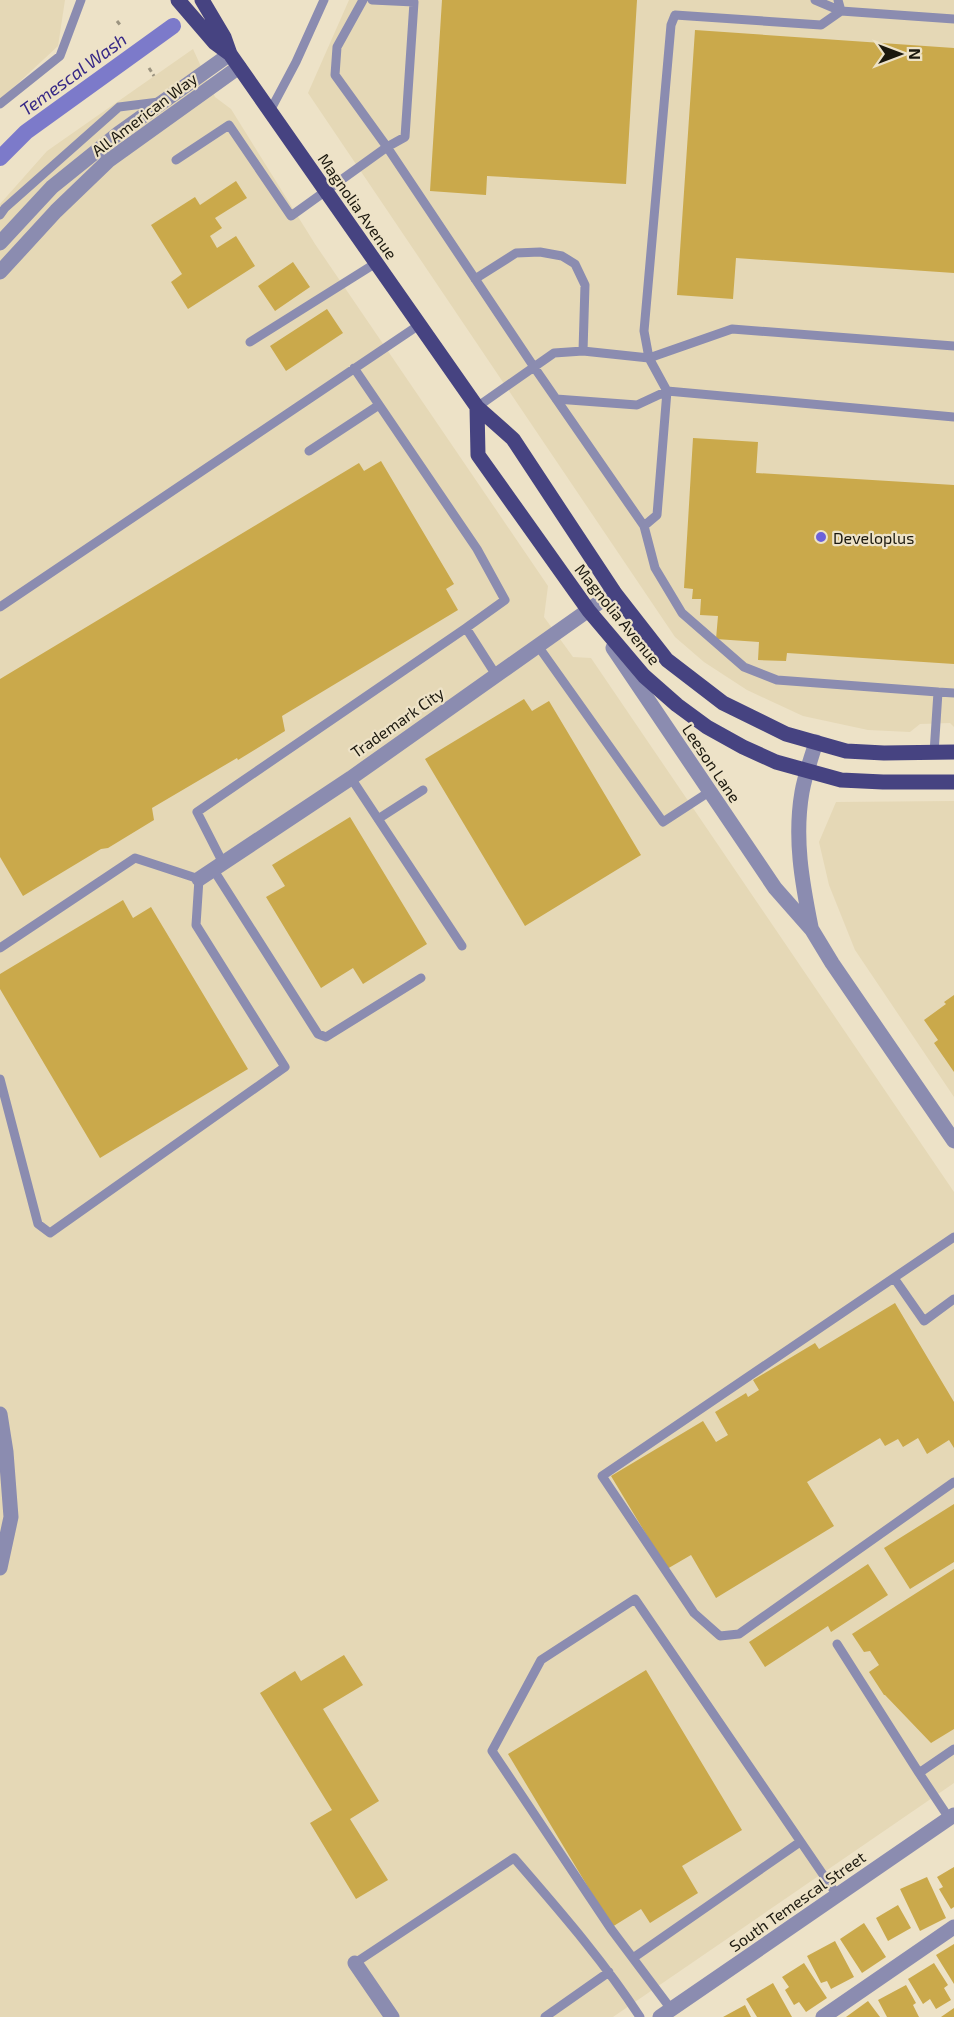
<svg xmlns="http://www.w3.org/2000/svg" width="954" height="2017" font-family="'Exo 2',sans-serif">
	<rect width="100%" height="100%" fill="#ede2c7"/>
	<path fill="#e5d8b6" d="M0,0H65L58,46L0,100Z
		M349,0H954V727L950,723L920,724L910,732L868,730L803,716L747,690L704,662L675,637L308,93Z
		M193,49L215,97L231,109L315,244L548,586L544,617L573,657L591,658L954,1192V1783L613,2017H0V204L47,151Z
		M954,801V1097L855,950L829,885L819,842L836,802Z"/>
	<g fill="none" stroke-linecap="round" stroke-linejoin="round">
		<path stroke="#7c7aca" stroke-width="16" d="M0,158L26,132L173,26"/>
	</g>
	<path fill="#caa94b" d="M442,0H637L626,184L487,176L486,195L430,191Z
		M695,30L954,48V273L736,258L733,299L677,295Z
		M236,181L247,198L215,218L222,228L210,236L217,248L236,236L255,266L188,309L171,282L182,274L151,225L195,197L200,205Z
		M293,262L310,287L275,311L258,286Z
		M327,309L343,333L286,371L270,346Z
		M693,438L758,442L756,473L954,485V664L787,653L786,661L758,660L759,642L716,639L718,616L700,615L701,599H692L693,589L684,588Z
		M381,461L454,584L446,589L458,610L282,716L285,731L238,760L237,758L152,808L154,820L108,848L101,849L23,896L0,857V679L359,463L364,471Z
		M524,699L532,711L549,701L641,855L525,926L425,759Z
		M350,817L427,944L363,984L353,968L321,988L266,897L285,886L272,865Z
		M123,900L133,918L151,907L248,1069L100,1158L0,989V974Z
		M954,995V1072L934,1043L938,1040L924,1020L946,1004L944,1002Z
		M895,1303L954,1402V1448L949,1440L927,1454L918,1438L903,1447L898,1439L885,1446L880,1438L807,1482L834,1526L716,1598L691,1555L667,1569L611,1476L703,1421L716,1442L728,1435L715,1412L746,1393L748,1397L759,1390L753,1380L815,1343L819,1349Z
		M954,1504V1562L910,1589L884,1548Z
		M868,1564L888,1595L831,1632L828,1626L765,1667L749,1642Z
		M954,1569V1729L931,1743L885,1695H884L869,1672L879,1665L870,1651L864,1652L852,1634Z
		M344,1655L363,1685L323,1709L379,1801L350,1819L388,1880L356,1899L310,1823L332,1810L260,1693L295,1671L301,1681Z
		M646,1670L742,1830L682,1866L698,1893L650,1923L641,1909L612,1927L508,1754Z
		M954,1867V1907L951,1909L939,1889L943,1887L937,1877Z
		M927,1877L946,1918L920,1931L900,1889Z
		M898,1905L911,1928L888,1941L876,1918Z
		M864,1923L886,1957L862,1973L840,1939Z
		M835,1941L854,1977L831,1989L827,1981L821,1983L807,1956Z
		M954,1944V1984L936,1955Z
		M804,1963L827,1998L806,2012L799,2002L794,2005L785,1990L789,1987L782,1977Z
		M934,1963L948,1985L944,1988L951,2000L936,2009L930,1999L923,2004L908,1979Z
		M773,1983L792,2017H757L746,1999Z
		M906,1985L916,2003L913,2005L919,2017H887L878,2000Z
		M868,2001L880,2017H846Z
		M745,2005L751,2017H723Z
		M954,2008V2017H941Z"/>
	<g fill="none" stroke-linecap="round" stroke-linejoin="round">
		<path stroke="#9c9480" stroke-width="3" stroke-dasharray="4.5 3" stroke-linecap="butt" d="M117,21L121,26
			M149,68L154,76"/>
		<path stroke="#8b8cb0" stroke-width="9" d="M363,0L337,47L335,75L387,147L405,137L414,2L372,0
			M815,0L841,11
			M838,0L841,11L954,19
			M841,11L821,25L675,15L671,25L644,331L649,358L732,329L954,346
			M0,104L60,56L81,0
			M270,111L296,62L324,0
			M176,160L229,125L291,216L387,147L534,367L644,526L655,568L682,613L744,667L777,680L938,692
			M0,215L5,208L119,107L159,102
			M475,279L516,253L540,252L562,256L575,264L585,285L583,351
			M250,342L376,263
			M354,368L477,549L505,600L466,628L496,675
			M556,399L637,405L667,391L657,515L644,526
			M477,407L554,353L583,351L649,358L667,391L954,417
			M309,451L379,405
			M0,607L419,325
			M538,646L663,822L709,792
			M934,753L938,692L954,693
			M351,778L462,946
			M378,819L423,790
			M223,863L197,812L466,628
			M213,869L318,1034L326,1037L421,978
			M0,948L135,858L199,879L196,925L285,1067L50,1233L38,1224L0,1079
			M954,1237L602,1476L694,1613L720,1636L739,1634L954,1482
			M894,1278L924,1321L954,1299
			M837,1644L919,1773
			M949,1818L919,1773L954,1749
			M633,1958L800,1842
			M355,1963L514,1858C558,1909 603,1960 640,2017
			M671,2009L611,1929L492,1751L541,1660L635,1599L837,1895
			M545,2017L609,1972"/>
		<path stroke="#8b8cb0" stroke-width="15" d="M0,243L52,187L119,133L230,54
			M0,272L56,211L108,161L239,67
			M613,648L775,888L812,930L832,963L954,1141
			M199,879L351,778L614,592
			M811,927C802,882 794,838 802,792C805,775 811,759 816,742
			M0,1414L6,1452L11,1517L0,1568
			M355,1963L392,2017
			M660,2017L954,1815
			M823,2017L954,1927"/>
		<path stroke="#464381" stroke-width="15" d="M178,0L215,43L230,54
			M202,0L224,37L230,54L477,407L513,439L614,592L667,660L723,703L786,734L846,751L884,753L954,752
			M477,407L478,455L589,611L644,676L677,705L707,727L743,747L776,762L841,780L883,782H954"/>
	</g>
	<circle fill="#6c61da" stroke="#ede2c7" stroke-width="2" cx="821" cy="537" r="6"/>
	<g text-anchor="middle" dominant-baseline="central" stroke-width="4.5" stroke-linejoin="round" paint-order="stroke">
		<g font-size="16" fill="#1b180e" stroke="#ede2c7">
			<text transform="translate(144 114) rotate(-37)">All American Way</text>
			<text transform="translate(358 206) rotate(55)">Magnolia Avenue</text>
			<text transform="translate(618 614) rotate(51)">Magnolia Avenue</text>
			<text transform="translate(397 722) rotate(-35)">Trademark City</text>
			<text transform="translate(712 763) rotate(56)">Leeson Lane</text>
			<text transform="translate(797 1901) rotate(-35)">South Temescal Street</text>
		</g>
		<g font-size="16" fill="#1b180e" stroke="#ede2c7" text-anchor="start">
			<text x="833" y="537">Developlus</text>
		</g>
		<g font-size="18" font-style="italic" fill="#372886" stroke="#ede2c7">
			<text transform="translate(73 74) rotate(-36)">Temescal Wash</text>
		</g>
	</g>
	<g transform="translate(900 54) rotate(90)" stroke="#ede2c7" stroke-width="4.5" paint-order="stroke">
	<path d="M0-4.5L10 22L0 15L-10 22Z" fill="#1b180e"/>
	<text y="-9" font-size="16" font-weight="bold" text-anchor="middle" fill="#1b180e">N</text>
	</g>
</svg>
